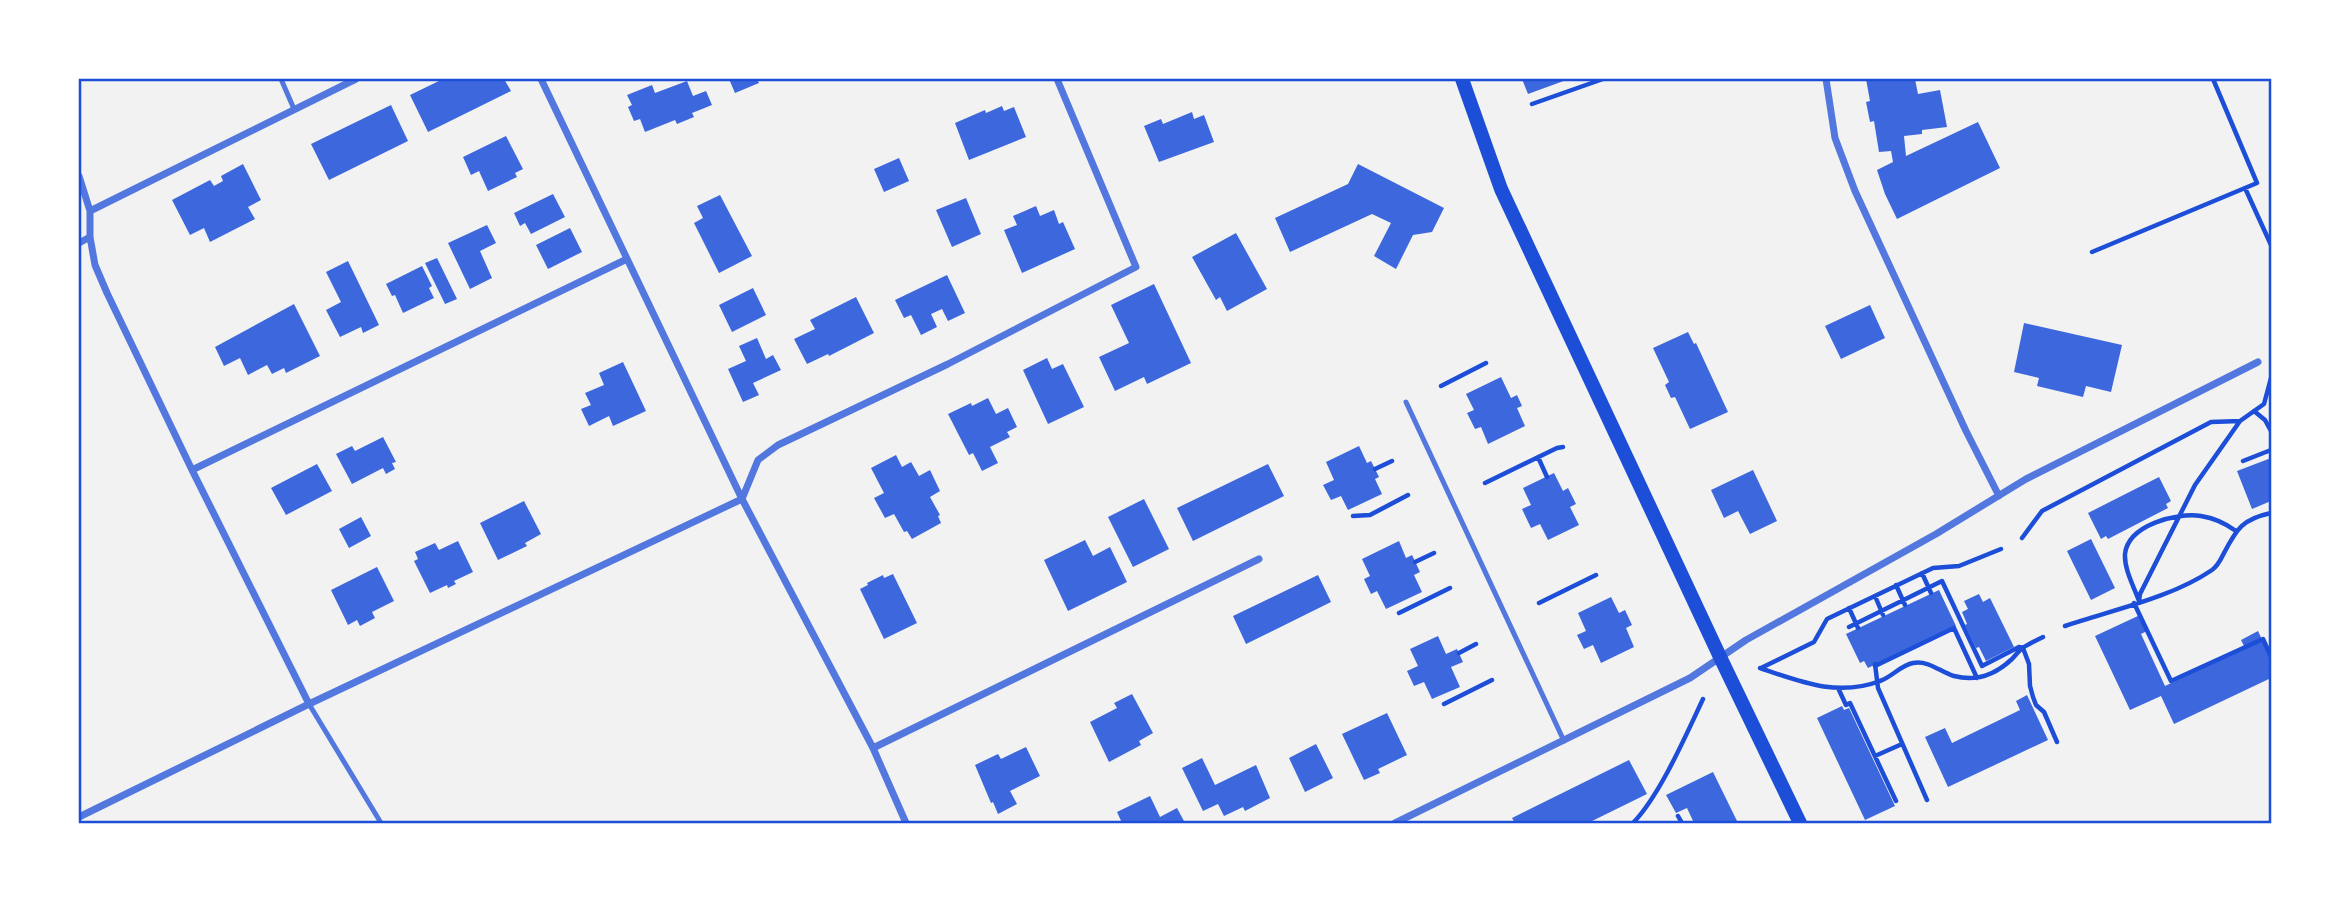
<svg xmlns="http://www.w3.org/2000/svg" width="2350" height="902" font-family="'Public Sans',sans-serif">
	<rect width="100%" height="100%" fill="#f2f2f2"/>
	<path fill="#3d67dc" d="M443,79H504L511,91L428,132L410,95Z
		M729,79H757L759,83L735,93Z
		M1522,79H1569L1528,94Z
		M1866,79H1915L1918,94L1940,90L1947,127L1922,130V134L1904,136L1906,156L1978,122L2000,168L1897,219L1885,194L1877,170L1893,162L1891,151L1879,152L1874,121L1870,122L1866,102L1870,101Z
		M687,81L693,96L706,91L712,105L692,113L694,117L677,124L675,120L645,132L640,119L634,121L628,107L632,105L627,95L652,85L655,93Z
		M391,105L408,141L329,180L311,144Z
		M1002,106L1004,111L1014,107L1026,137L969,160L955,123L985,110L986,113Z
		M1192,112L1194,119L1204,115L1214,142L1159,162L1144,126L1161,119L1163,124Z
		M506,136L523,169L515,173L517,177L488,191L479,171L471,175L463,157Z
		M899,158L909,181L884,192L874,169Z
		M243,164L261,200L248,207L255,219L210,242L204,228L190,235L172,200L210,180L214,186L223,181L221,176Z
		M1358,164L1444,208L1432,232L1413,235L1396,269L1374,256L1391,223L1372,214L1290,252L1275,218L1348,184Z
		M553,194L565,217L531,234L525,223L520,226L514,213Z
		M720,195L752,256L719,273L694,223L703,218L697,206Z
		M966,198L981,234L952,247L936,210Z
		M1036,206L1040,216L1054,210L1059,224L1063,222L1075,249L1022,273L1004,230L1017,225L1013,216Z
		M487,225L496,243L480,251L492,278L470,289L448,243Z
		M570,228L582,252L548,269L536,245Z
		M1236,233L1267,289L1227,311L1220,297L1216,300L1192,257Z
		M437,258L457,299L445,304L425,263Z
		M348,261L379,325L363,333L361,327L340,337L326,310L341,302L326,272Z
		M422,266L432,286L429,288L434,298L403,313L395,295L392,296L386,284Z
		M947,275L965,313L948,321L942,309L931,314L937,327L921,335L911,315L904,318L895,300Z
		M1154,284L1191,363L1147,384L1144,377L1115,391L1099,357L1129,343L1111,305Z
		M753,288L766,315L732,332L719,305Z
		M856,297L874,333L829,356L828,354L807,364L794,339L815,329L810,320Z
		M294,304L320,356L286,373L284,368L272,374L267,365L248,375L240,358L224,366L215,347Z
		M1870,305L1885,338L1841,359L1825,326Z
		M2024,323L2122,345L2111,392L2086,386L2083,397L2037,386L2039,378L2014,372Z
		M1688,332L1694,344L1696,343L1728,412L1690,429L1675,397L1671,398L1665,385L1669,382L1653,348Z
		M757,338L766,359L773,355L781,370L753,383L759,395L743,402L728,369L746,361L739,346Z
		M1047,358L1052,369L1063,364L1084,407L1048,424L1023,370Z
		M623,362L646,411L613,426L609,416L589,426L581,409L591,405L585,393L604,385L599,373Z
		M1501,377L1511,398L1517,395L1522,406L1517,408L1525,426L1488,444L1481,427L1475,429L1467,413L1474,410L1466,394Z
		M988,398L996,414L1008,408L1017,427L1007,432L1010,437L990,447L998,463L982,471L973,453L969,455L948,414L971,403L972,406Z
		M383,437L396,462L392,463L395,469L386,474L383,468L352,484L336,454L352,446L355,451Z
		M1359,446L1367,463L1371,461L1379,477L1375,479L1382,494L1348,510L1341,496L1331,500L1323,485L1334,480L1326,462Z
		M896,455L902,467L911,462L919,476L930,470L940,491L930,497L940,515L938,516L941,523L912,539L907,531L904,532L894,514L885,518L874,498L884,493L871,468Z
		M2271,458V501L2252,509L2237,471Z
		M317,464L332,491L286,515L271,488Z
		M1268,464L1284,496L1193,541L1177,508Z
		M1753,470L1777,521L1750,534L1738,511L1724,518L1711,490Z
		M1554,473L1563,491L1568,488L1576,504L1570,507L1579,525L1548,540L1540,524L1531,528L1522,509L1531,505L1523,488Z
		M2159,477L2171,501L2166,504L2168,508L2108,539L2106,536L2101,539L2088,513Z
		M1144,499L1169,549L1133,567L1108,517Z
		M524,501L541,534L525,543L527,546L498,560L480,523Z
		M361,517L371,536L349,548L339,529Z
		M2091,539L2115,588L2091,600L2067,551Z
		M1085,540L1093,556L1110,547L1127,582L1068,611L1044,560Z
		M458,541L473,572L454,581L456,584L448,588L447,585L430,593L414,561L418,559L415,552L435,543L439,550Z
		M1399,541L1406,558L1412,555L1420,572L1414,575L1422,592L1386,609L1377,591L1371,594L1364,579L1370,576L1362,559Z
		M377,567L394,601L372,612L375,618L360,626L357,620L348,625L331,590Z
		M893,574L917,623L884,639L860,589L868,585L867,583L883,575L884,578Z
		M1318,575L1331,602L1246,644L1233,616Z
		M1939,590L1956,626L1868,668L1864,661L1860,663L1846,634Z
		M1979,594L1983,602L1990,598L2014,647L1986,661L1979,647L1976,648L1965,625L1967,624L1962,612L1968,609L1964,601Z
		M1611,597L1619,613L1625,610L1632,625L1626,628L1634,647L1601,663L1593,645L1584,649L1577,635L1586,631L1578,613Z
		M2140,615L2147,631L2141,634L2165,686L2245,648L2241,640L2258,631L2271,659V678L2174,724L2161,696L2130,710L2095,636Z
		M1438,636L1446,654L1457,649L1463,662L1451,667L1460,687L1432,699L1424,682L1414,686L1407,671L1418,666L1410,649Z
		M1132,694L1153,733L1139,741L1141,745L1109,762L1090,722L1117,708L1114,703Z
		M2027,695L2048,740L1948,787L1925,737L1945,728L1952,743L2020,710L2016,701Z
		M1842,706L1844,710L1849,708L1895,806L1865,820L1817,718Z
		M1387,713L1407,755L1378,769L1380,773L1364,780L1342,734Z
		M1316,744L1333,778L1305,792L1289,758Z
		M1026,747L1040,776L1010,791L1017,804L998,814L993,802L991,803L975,765L998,754L1001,759Z
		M1202,758L1215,785L1256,765L1270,798L1245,811L1243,807L1224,816L1218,804L1203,811L1182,768Z
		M1629,760L1647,794L1588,823H1515L1512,818Z
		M1713,772L1738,823H1694L1687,808L1676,813L1666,795Z
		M1150,796L1160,817L1177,808L1185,823H1122L1117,812Z"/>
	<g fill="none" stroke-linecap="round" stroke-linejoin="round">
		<path stroke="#1d4ed8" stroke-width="4.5" d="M1532,104L1603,79
			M2245,188L2271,245
			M2092,252L2257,183L2213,79
			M1441,386L1486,363
			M2254,411L2265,420L2271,431
			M1538,457L1547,477
			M2243,461L2271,450
			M1375,469L1392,461
			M1485,483L1557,448L1563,447
			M1353,516L1370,515L1408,495
			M2022,538L2042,511L2211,422L2240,421
			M1415,562L1434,553
			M1922,573L1931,593
			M1896,585L1905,605
			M1875,596L1883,615
			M2139,601L2140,594L2195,485L2240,421L2264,404L2271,378
			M2139,601C2134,587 2124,569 2125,554C2128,525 2177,512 2201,516C2214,518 2225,523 2236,531
			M1539,603L1596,575
			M2134,603L2171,681L2263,639L2271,657
			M1849,608L1858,628
			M1399,613L1450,588
			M2065,626C2112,610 2171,598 2212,570C2218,566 2221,559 2224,553C2237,528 2243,519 2271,513
			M1849,627L1942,581L1982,666L2019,647L2023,648L2029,664L2030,686L2033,697L2036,705L2044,712L2057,742
			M1459,653L1476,644
			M1875,664L1878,688L1927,800
			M1875,666L1954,628L1977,678
			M1760,668C1801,682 1838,697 1880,681C1892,677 1901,665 1913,663C1929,660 1940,672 1954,676C1977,682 1995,675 2012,659C2016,655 2019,650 2024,647C2030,643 2037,640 2043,637
			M1761,668L1814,642L1827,619L1933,568L1959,566L2001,549
			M1839,690L1846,705L1850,703L1896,801
			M1444,704L1492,680
			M1875,756L1902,744
			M1678,816L1682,823
			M1633,823C1660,795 1686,735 1703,699"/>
		<path stroke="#5277de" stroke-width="5" d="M281,79L294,109
			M1406,402L1564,741
			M309,704L381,823"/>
		<path stroke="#5277de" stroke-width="7" d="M541,79L742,499L873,748L906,823
			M1826,79L1835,138L1855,191L1966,431L1999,496
			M79,176L90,211V237L95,265L107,293L192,470L309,704
			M90,211L356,79
			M79,243L90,237
			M192,470L627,259
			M873,748L1259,559
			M79,817L309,704L742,499L758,460L778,445L948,364L1136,267L1057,79
			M1395,823L1690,678L1746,640L1936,534L2026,479L2258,362"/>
		<path stroke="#1d4ed8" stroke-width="14" d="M1462,79L1501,189L1721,659L1800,823"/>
	</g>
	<rect width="2350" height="902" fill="none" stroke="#ffffff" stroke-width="161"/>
	<rect x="80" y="80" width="2190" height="742" fill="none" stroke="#1d4ed8" stroke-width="2.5"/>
</svg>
